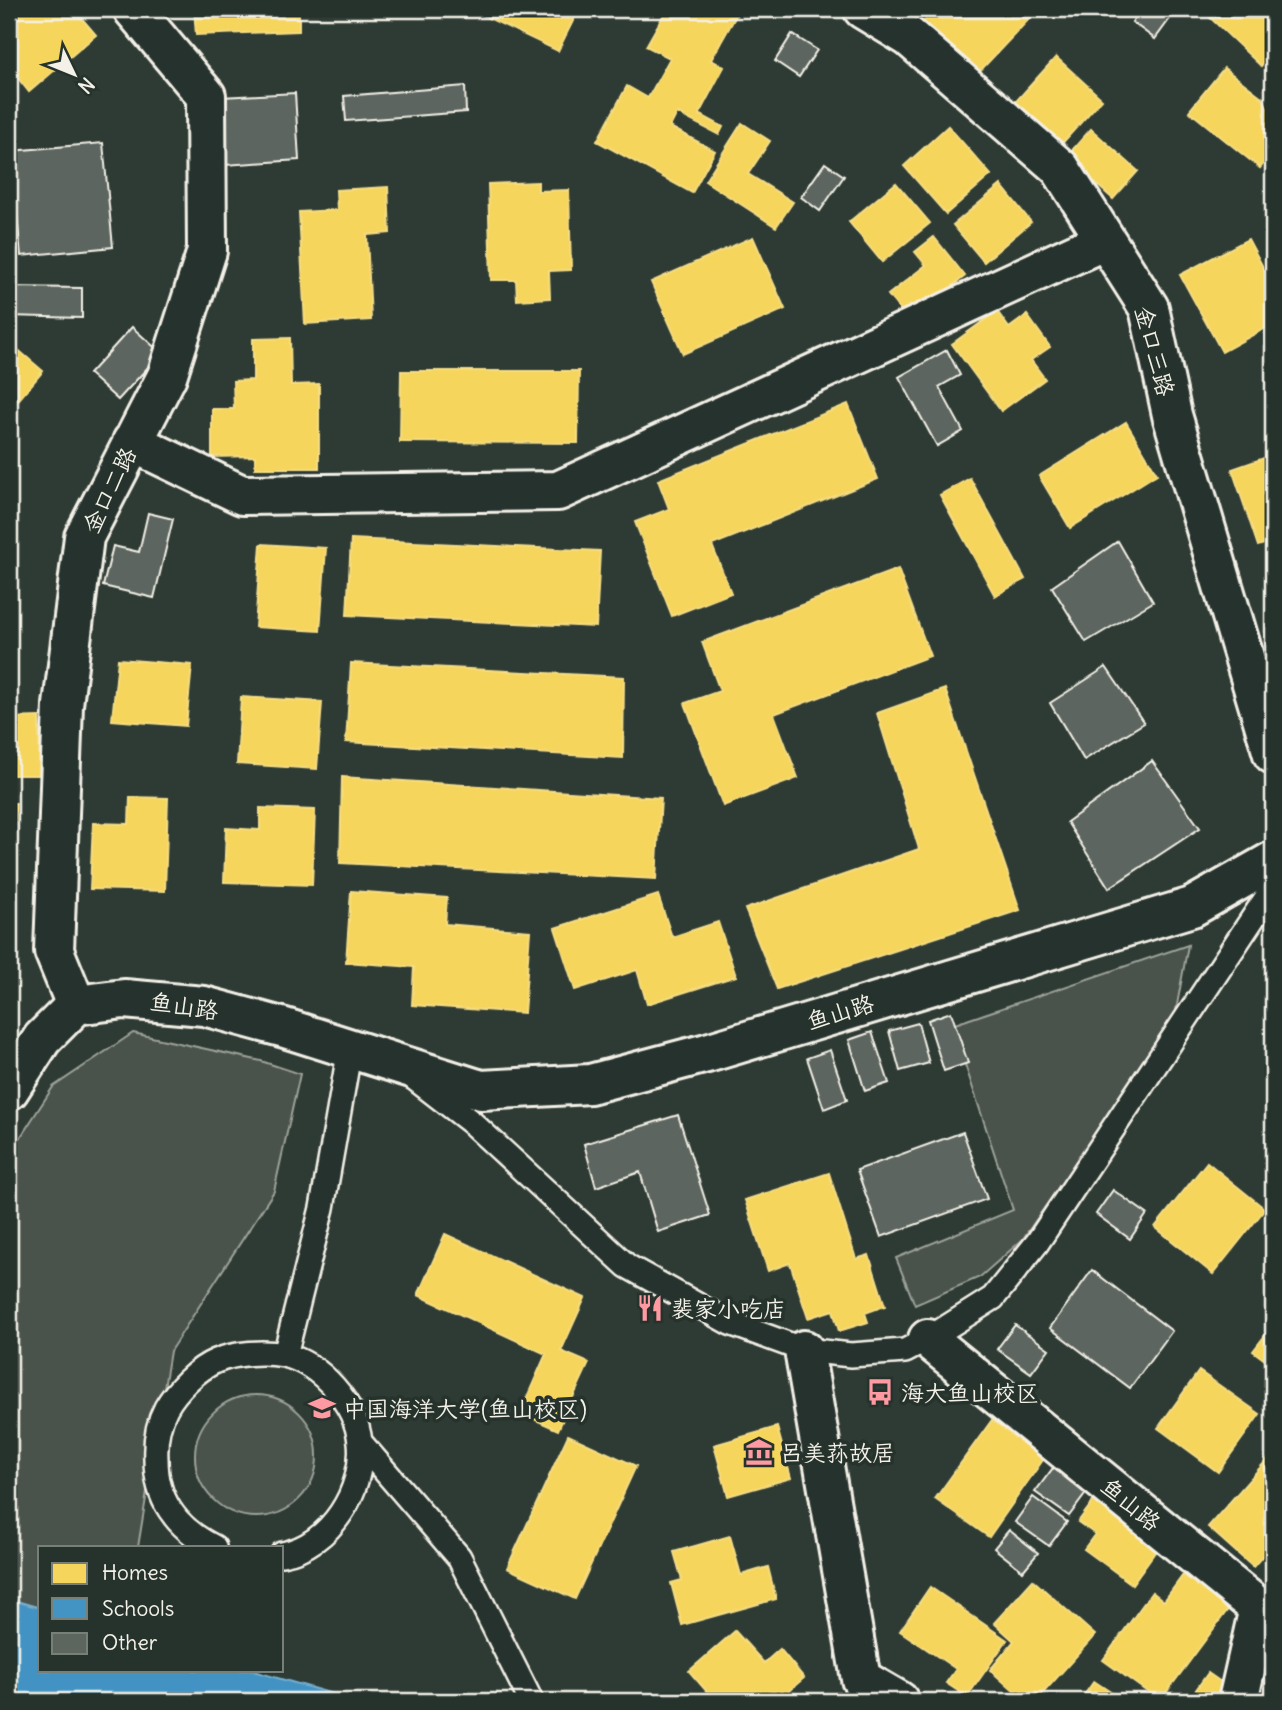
<svg xmlns="http://www.w3.org/2000/svg" width="1282" height="1710" font-family="Delius,'LXGW WenKai TC',sans-serif">
	<rect width="100%" height="100%" fill="#2e3b34"/>
	<filter id="ink" filterUnits="userSpaceOnUse"><feTurbulence type="fractalNoise" baseFrequency=".0143" numOctaves="2"/><feDisplacementMap in="SourceGraphic" scale="14" xChannelSelector="R" yChannelSelector="G"/><feConvolveMatrix kernelMatrix="1 2 1 2 8 2 1 2 1" color-interpolation-filters="sRGB"/></filter>
	<g filter="url(#ink)">
		<path fill="#48524c" stroke="#9ea29a" stroke-width="2" d="M1188,945L1174,1021L1022,1240L980,1277L915,1305L896,1258L1013,1210L952,1025Z
			M133,1033L261,1061L300,1074L274,1191L170,1351L138,1547H40V1608L9,1599V1155L53,1087Z
			M195 1456a61 61 0 1 1 122 0a61 61 0 1 1-122 0Z"/>
		<path fill="#f6d55c" stroke="#f5dd86" stroke-width="2" d="M25,9H74L96,35L29,92L9,67V22Z
			M194,9H299V31L196,35Z
			M478,9H579L558,51L476,12Z
			M667,9H728L737,14L711,60L724,67L699,114L723,127L719,135L677,113L670,127L715,151L692,193L597,141L627,86L648,98L670,58L646,46Z
			M936,9H1025L1032,16L977,74L922,23Z
			M1204,9H1273V53L1261,66L1202,10Z
			M1056,57L1102,99L1057,149L1010,108Z
			M1224,68L1263,98L1273,120V153L1260,168L1189,111Z
			M742,123L770,141L748,174L793,202L776,227L705,181Z
			M948,126L991,175L946,214L904,166Z
			M1091,129L1138,171L1113,199L1066,157Z
			M538,182V191L569,190L571,270L549,271L550,298L517,300L516,280H491L488,184Z
			M896,183L930,223L882,262L849,222Z
			M1001,185L1031,222L984,262L953,225Z
			M388,187L390,233L367,235L371,320L305,324L299,212L337,210L336,190Z
			M753,237L785,309L683,354L651,282Z
			M934,237L965,276L909,321L888,295L926,265L915,252Z
			M1248,239L1264,269L1273,263V324L1222,352L1180,275Z
			M997,311L1009,328L1027,315L1050,347L1031,360L1045,379L1001,411L952,344Z
			M290,338L291,385L319,384V468H255V456L212,457V409H234L233,381L253,380V339Z
			M9,342L43,371L14,405L9,401Z
			M401,371H579L578,443L400,442Z
			M848,404L878,479L712,545L731,593L672,616L635,522L669,509L658,480Z
			M1126,422L1157,474L1070,528L1039,476Z
			M1273,455V541L1258,546L1232,469Z
			M970,478L1025,579L995,596L940,495Z
			M351,539L600,551L596,627L347,615Z
			M261,544L326,548L320,631L255,627Z
			M898,569L930,656L774,714L798,778L723,806L685,703L720,691L702,642Z
			M118,659L192,665L186,726L112,720Z
			M351,663L624,677L623,758L346,742Z
			M945,689L1020,910L777,989L745,909L919,849L877,713Z
			M241,697L322,702L317,769L237,764Z
			M39,717V775H9V718Z
			M342,777L661,798L656,879L340,863Z
			M130,797L168,798L165,891L90,889L93,823L129,824Z
			M9,803H16L14,925H9Z
			M260,808L315,810L312,885L224,882L226,828L260,830Z
			M351,891L447,898L445,924L530,931L524,1013L412,1005L414,967L346,962Z
			M658,895L672,937L718,922L736,976L647,1004L637,970L575,990L555,928Z
			M1207,1162L1265,1209L1213,1274L1155,1227Z
			M829,1173L856,1259L869,1255L885,1306L865,1313L868,1322L839,1331L833,1310L808,1318L790,1263L768,1271L745,1200Z
			M445,1234L585,1298L561,1351L589,1363L558,1430L520,1413L546,1354L418,1295Z
			M1273,1325V1366L1253,1351Z
			M1199,1371L1260,1414L1218,1472L1158,1428Z
			M992,1420L1045,1457L989,1537L935,1499Z
			M777,1427L791,1478L728,1496L714,1445Z
			M568,1435L636,1466L575,1599L507,1568Z
			M1273,1453V1544L1253,1567L1208,1527Z
			M1095,1499L1160,1545L1132,1584L1084,1549L1095,1534L1078,1522Z
			M730,1536L741,1575L768,1567L776,1599L682,1625L671,1583L682,1580L674,1552Z
			M1183,1575L1229,1608L1160,1701L1103,1660L1152,1592L1164,1601Z
			M1033,1580L1095,1635L1036,1701H1025L990,1670L1014,1641L994,1623Z
			M930,1587L1007,1640L967,1697L946,1683L956,1669L900,1631Z
			M735,1631L764,1663L780,1649L804,1678L777,1701H715L689,1671Z
			M1208,1673L1238,1694L1233,1701H1188Z
			M1094,1681L1124,1701H1080Z"/>
		<path fill="#4393c3" stroke="#78afce" stroke-width="2" d="M9,1599L40,1608V1670H250L357,1701H9Z"/>
		<path fill="#5c655e" stroke="#f4f1e8" stroke-width="2" d="M1141,9H1177L1155,39L1132,22Z
			M792,34L817,50L799,77L775,61Z
			M465,86L466,112L346,121L344,96Z
			M295,93L299,160L225,165L221,97Z
			M103,143L113,247L21,256L11,151Z
			M825,163L844,176L820,211L801,197Z
			M10,287L82,288V318L9,316Z
			M132,327L161,353L118,400L89,374Z
			M947,350L960,375L939,387L963,431L937,446L899,377Z
			M148,513L173,519L154,598L103,586L113,546L139,552Z
			M1118,541L1153,602L1086,642L1052,587Z
			M1106,667L1144,723L1084,760L1050,703Z
			M1152,761L1200,828L1109,888L1067,822Z
			M951,1012L968,1063L944,1071L928,1020Z
			M918,1023L929,1063L900,1071L889,1031Z
			M872,1032L889,1083L865,1091L849,1040Z
			M830,1050L847,1100L824,1109L807,1058Z
			M678,1115L710,1215L658,1232L640,1172L596,1187L584,1144Z
			M963,1132L987,1199L881,1237L857,1170Z
			M1113,1190L1147,1214L1130,1239L1096,1214Z
			M1092,1270L1172,1331L1130,1388L1050,1328Z
			M1015,1325L1049,1349L1031,1373L997,1349Z
			M1053,1468L1087,1492L1069,1516L1035,1492Z
			M1033,1497L1067,1522L1049,1546L1015,1522Z
			M1009,1530L1038,1553L1023,1571L994,1548Z"/>
		<g fill="none" stroke-linecap="round" stroke-linejoin="round">
			<defs>
				<path id="lane" d="M414,1078L471,1122L627,1266L730,1323L804,1350L851,1355L905,1351L928,1339L993,1298L1037,1243L1273,888
					M285,1355L322,1208L350,1048
					M360,1442L459,1557L531,1701
					M214,1547C196,1538 181,1527 170,1510C160,1495 156,1476 156,1459C155,1442 158,1423 166,1408C176,1390 197,1369 216,1361C235,1353 264,1351 284,1355C321,1364 356,1404 360,1442C365,1490 330,1546 282,1554"/>
				<path id="street" d="M863,9L909,37L1060,168L1149,308L1172,415L1273,754
					M132,442L242,495L558,491L1105,240
					M76,1005L54,951L63,705L84,537L167,376L207,251L206,96L133,9
					M928,1339L1259,1608L1238,1701
					M804,1350L861,1679L899,1701"/>
				<path id="secondary" d="M9,1090L42,1039L76,1005L124,999L204,1006L285,1028L481,1090L590,1084L707,1053L1192,907L1273,861"/>
			</defs>
			<use href="#lane" stroke="#f4f1e8" stroke-width="28"/>
			<use href="#street" stroke="#f4f1e8" stroke-width="44"/>
			<use href="#secondary" stroke="#f4f1e8" stroke-width="44"/>
			<use href="#lane" stroke="#26332d" stroke-width="23"/>
			<use href="#street" stroke="#26332d" stroke-width="38"/>
			<use href="#secondary" stroke="#26332d" stroke-width="38"/>
		</g>
	</g>
	<defs>
		<symbol id="restaurant-bare" viewBox="-9 -9 18 18"><path d="M-5-6h1v4h1v-4h1v4h1v-4h1v5L-1.5 .5V6h-2V.5L-5-1ZM5-6V6H3V1.5H1.5Q1.5-4 5-6Z" fill="#ff9aa2" stroke="#26332d" stroke-width="2.5" paint-order="stroke"/></symbol>
		<symbol id="bus-bare" viewBox="-9 -9 18 18"><path d="M-5-6H5V4H4V6H2V4H-2V6H-4V4H-5ZM-3.5-4V0h7V-4ZM-3.5 1.2v1.5H-2V1.2ZM2 1.2v1.5H3.5V1.2Z" fill="#ff9aa2" stroke="#26332d" stroke-width="2.5" paint-order="stroke"/></symbol>
		<symbol id="university-bare" viewBox="-9 -9 18 18"><path d="M0-5L7-2L0 1L-7-2ZM-4 1L0 2.5L4 1V4Q0 6-4 4Z" fill="#ff9aa2" stroke="#26332d" stroke-width="2.5" paint-order="stroke"/></symbol>
		<symbol id="museum-bare" viewBox="-9 -9 18 18"><path d="M0-6L6-3V-2H-6V-3ZM-5-1h2V3h-2ZM-1-1h2V3h-2ZM3-1h2V3H3ZM-6 4H6V6H-6Z" fill="#ff9aa2" stroke="#26332d" stroke-width="2.5" paint-order="stroke"/></symbol>
	</defs>
	<g fill-rule="evenodd">
		<use href="#restaurant-bare" x="631" y="1289" width="38" height="38"/>
		<use href="#bus-bare" x="861" y="1373" width="38" height="38"/>
		<use href="#university-bare" x="303" y="1389" width="38" height="38"/>
		<use href="#museum-bare" x="740" y="1433" width="38" height="38"/>
	</g>
	<g text-anchor="middle" dominant-baseline="central" stroke-width="7" stroke-linejoin="round" paint-order="stroke">
		<g font-size="23" fill="#f4f1e8" stroke="#26332d">
			<text transform="translate(1155 351) rotate(75)">金口三路</text>
			<text transform="translate(109 490) rotate(-64)">金口二路</text>
			<text transform="translate(184 1006) rotate(8)">鱼山路</text>
			<text transform="translate(840 1012) rotate(-17)">鱼山路</text>
			<text transform="translate(1131 1504) rotate(39)">鱼山路</text>
		</g>
		<g font-size="23" fill="#f4f1e8" stroke="#26332d" text-anchor="start">
			<text x="671" y="1308">裴家小吃店</text>
			<text x="901" y="1392">海大鱼山校区</text>
			<text x="343" y="1408">中国海洋大学(鱼山校区)</text>
			<text x="780" y="1452">吕美荪故居</text>
		</g>
	</g>
	<rect width="1282" height="1710" fill="none" stroke="#26332d" stroke-width="35"/>
	<rect x="18" y="18" width="1247" height="1675" fill="none" stroke="#f4f1e8" stroke-width="2.5" filter="url(#ink)"/>
	<rect x="38" y="1546" width="245" height="126" fill="#26332d" stroke="#787f78" stroke-width="2"/>
	<rect x="52" y="1563" width="35" height="21" fill="#f6d55c" stroke="#787f78" stroke-width="2"/>
	<text x="102" y="1580" font-size="21" fill="#f4f1e8">Homes</text>
	<rect x="52" y="1598" width="35" height="21" fill="#4393c3" stroke="#787f78" stroke-width="2"/>
	<text x="102" y="1616" font-size="21" fill="#f4f1e8">Schools</text>
	<rect x="52" y="1633" width="35" height="21" fill="#5c655e" stroke="#787f78" stroke-width="2"/>
	<text x="102" y="1650" font-size="21" fill="#f4f1e8">Other</text>
	<g transform="translate(74 74) rotate(133)" stroke="#26332d" stroke-width="5" paint-order="stroke">
	<path d="M0-5L12 26L0 18L-12 26Z" fill="#f4f1e8"/>
	<text y="-10" font-size="19" font-weight="bold" text-anchor="middle" fill="#f4f1e8">N</text>
	</g>
</svg>
